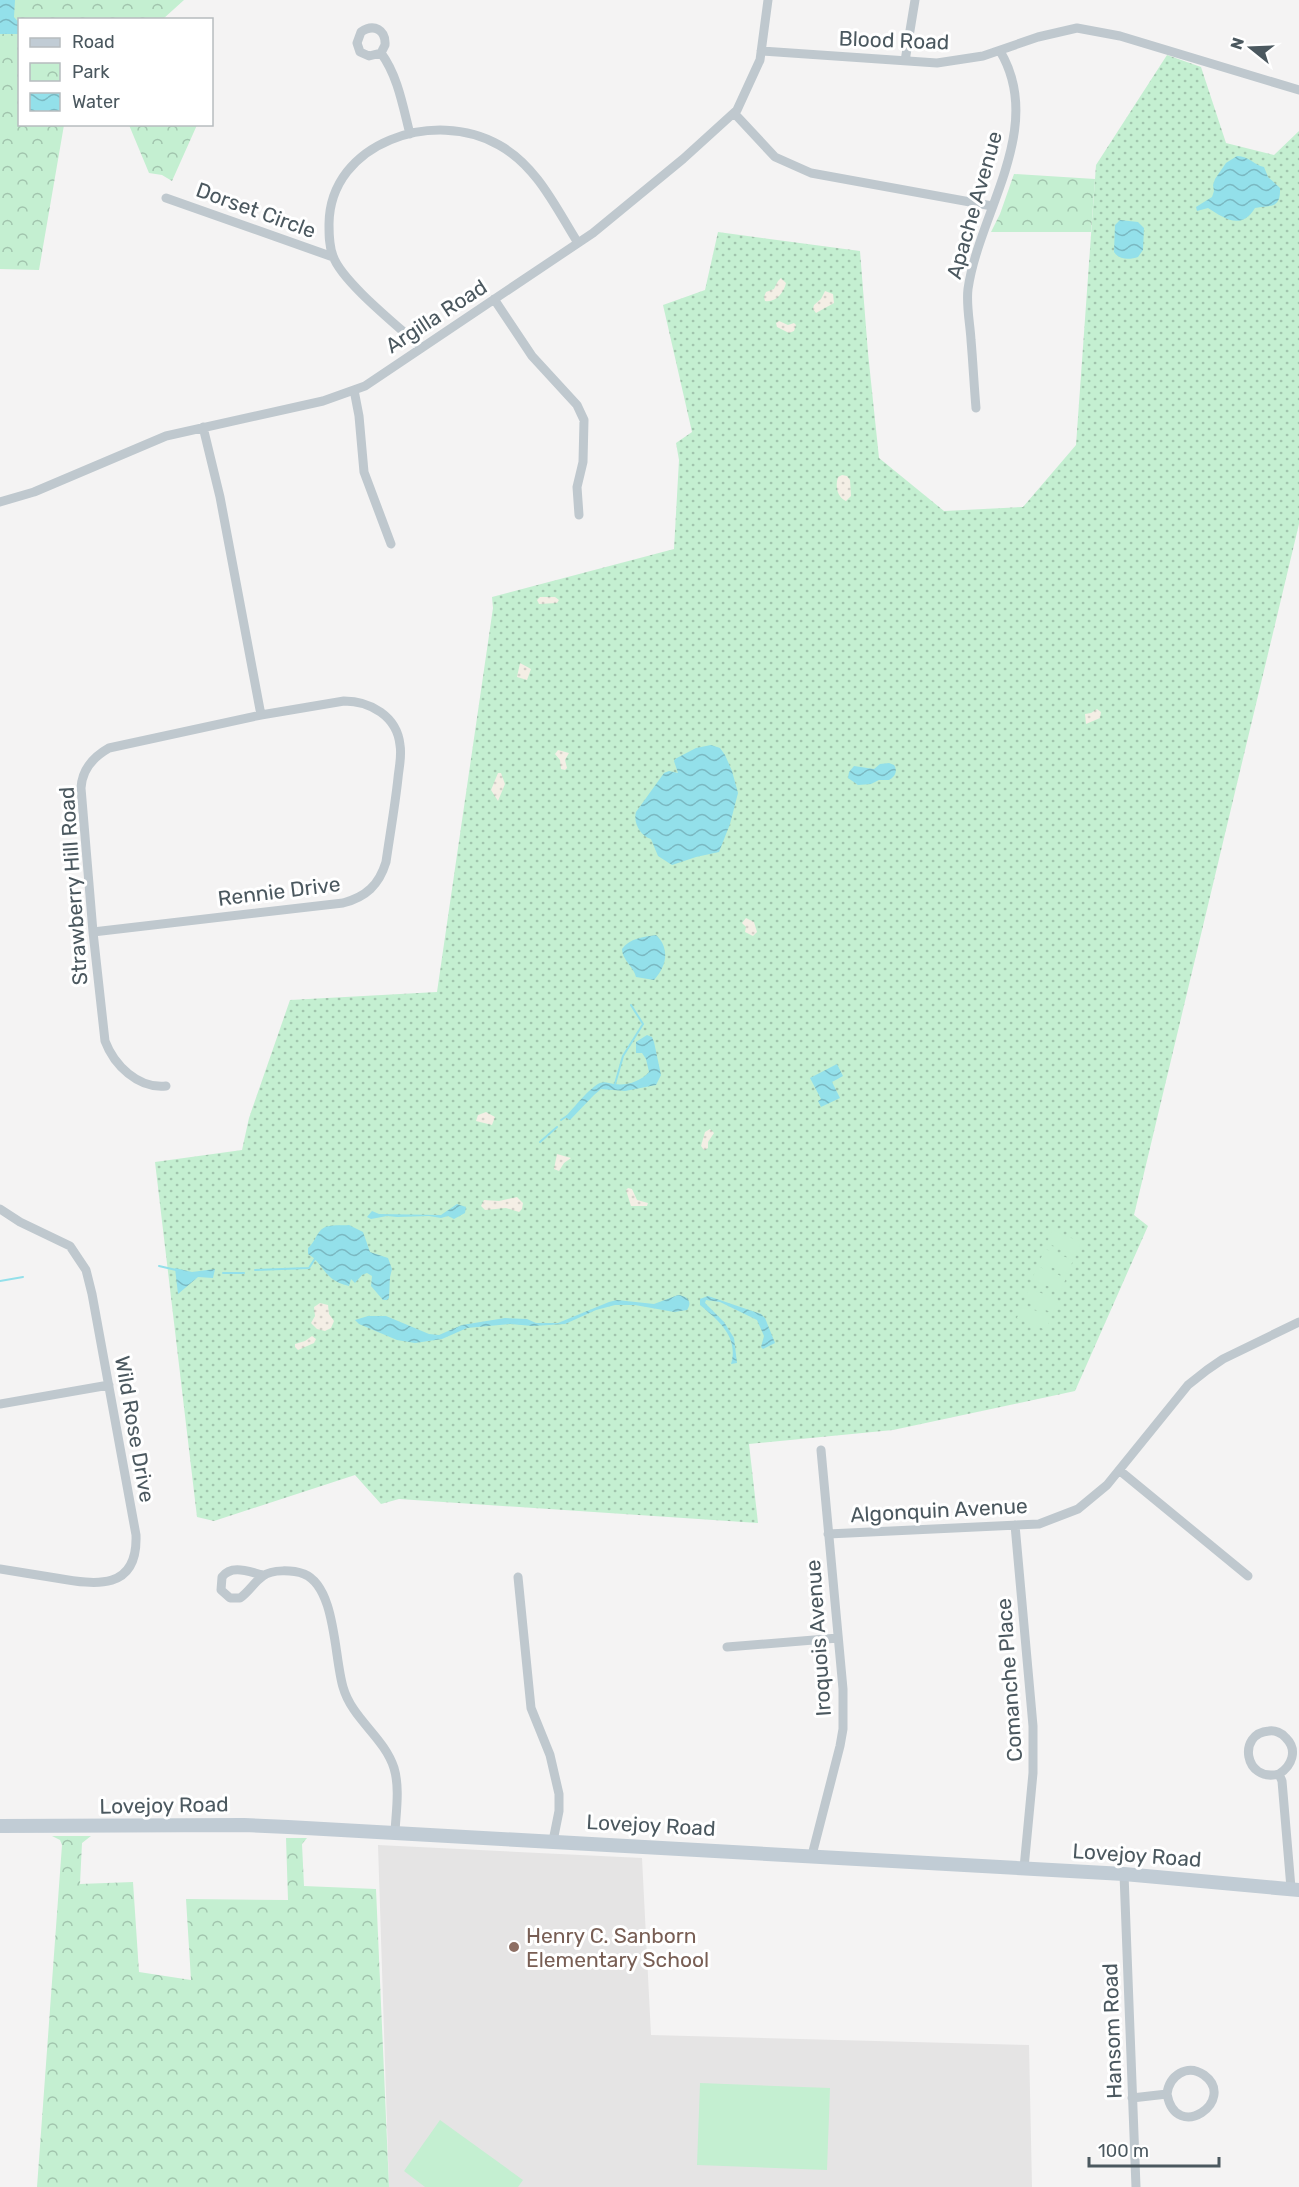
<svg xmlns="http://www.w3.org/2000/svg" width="1299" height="2187" font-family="Rubik,sans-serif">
	<defs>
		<pattern id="grass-dots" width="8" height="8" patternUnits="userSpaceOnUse" patternTransform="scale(1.5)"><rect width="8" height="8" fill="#c4efd1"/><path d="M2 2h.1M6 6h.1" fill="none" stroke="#a1c4ad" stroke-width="1.8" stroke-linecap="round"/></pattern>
		<pattern id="sand-dots" width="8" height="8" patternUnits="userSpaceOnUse" patternTransform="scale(1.5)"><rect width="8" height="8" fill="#f4eee5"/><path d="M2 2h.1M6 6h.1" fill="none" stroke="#d3cec7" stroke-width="1.8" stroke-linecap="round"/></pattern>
		<pattern id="park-crowns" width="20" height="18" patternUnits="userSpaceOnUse" patternTransform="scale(1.5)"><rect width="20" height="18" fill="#c4efd1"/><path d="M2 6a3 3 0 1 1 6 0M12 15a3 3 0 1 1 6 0" fill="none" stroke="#a1c4ad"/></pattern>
		<pattern id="water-waves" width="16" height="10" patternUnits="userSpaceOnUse" patternTransform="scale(1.5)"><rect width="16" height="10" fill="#93e0ea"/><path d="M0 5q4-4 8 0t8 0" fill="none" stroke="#7ab8c1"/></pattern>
	</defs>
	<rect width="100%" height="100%" fill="#f4f3f3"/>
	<path fill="#e5e4e4" d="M378,1845L642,1858L651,2035L1029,2045L1032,2187H389Z"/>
	<path fill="url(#grass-dots)" d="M1167,55L1201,67L1226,143L1274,155L1299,131V524L1134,1215L1148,1226L1075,1391L893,1430L749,1444L758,1523L399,1499L381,1504L355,1475L214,1521L197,1517L155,1162L242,1150L249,1118L290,1000L437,992L493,608L492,597L674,549L679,460L676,443L692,432L663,305L705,290L718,232L860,251L868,353L879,458L944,511L1023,507L1076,445L1096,165Z"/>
	<path fill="url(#sand-dots)" d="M781,278L786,283C784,292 776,303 765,301L764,297L766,292L774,289L778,281Z
		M825,291L833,294L834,303L816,313L813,309L814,305L821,299Z
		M779,321L788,325L794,323L796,325L794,331L789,333L777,327L776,323Z
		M842,475L847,476L850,480L851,496L846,501C837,497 835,486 838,477Z
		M540,597H555L559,600L557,603L539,604L537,600Z
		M520,663L531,669L527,680L517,677Z
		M1097,709L1101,712L1100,718L1086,724L1085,714L1091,713Z
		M558,750L569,753L565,760L567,768L565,770L561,769L560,760L555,754Z
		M498,773H501L505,784L498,801L491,790Z
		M746,918L754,922L757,932L753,936L745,932L746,927L742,923Z
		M486,1112L495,1117L492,1125L476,1121L478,1115Z
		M710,1129L714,1133L708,1142V1148L704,1150L701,1146L705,1132Z
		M557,1154L571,1158L564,1163L559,1171L554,1169Z
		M628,1188L632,1189L637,1200L648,1203L647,1206H631L626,1190Z
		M517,1197L523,1203L522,1209L519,1212L506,1208L485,1210L481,1206L484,1200L499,1201Z
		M320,1303L328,1305L329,1314L334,1321L331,1328L325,1331L317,1329L311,1323L315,1316L314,1307Z
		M312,1336L316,1339L314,1343L298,1350L295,1347V1344L305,1341Z"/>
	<path fill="url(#park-crowns)" d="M0,0H184L163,19L20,20V124L64,125L39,270L0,269Z
		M129,125H197L172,181L162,175L149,173Z
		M1014,174L1095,179L1091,232H991L1000,214Z
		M52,1836H91L82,1843L80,1884L133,1882L139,1972L191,1980L186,1899L288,1900L286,1838H307L302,1844L304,1886L376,1889L389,2187H37L62,1845L60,1840Z"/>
	<path fill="#c4efd1" d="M1052,1230L1081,1242L1075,1255L1047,1243Z
		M1045,1249L1073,1260L1068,1274L1039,1262Z
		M1037,1266L1066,1278L1061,1291L1032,1280Z
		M1029,1288L1058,1300L1053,1313L1024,1301Z
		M1022,1305L1051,1317L1046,1330L1017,1318Z
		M700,2083L830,2088L827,2170L697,2165Z
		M440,2120L523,2180L518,2187H425L404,2171Z"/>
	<path fill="url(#water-waves)" d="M0,0H15L14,17L19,23V34H0Z
		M1237,156C1249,156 1254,165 1264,167L1268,177L1280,188C1281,210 1269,205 1255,208C1241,231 1224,218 1208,208L1197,211L1196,207L1212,197L1214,191L1213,185L1215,179L1226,163Z
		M1120,220L1138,222L1144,228L1143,250L1138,257C1130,260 1119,260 1114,252L1115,225Z
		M711,745L720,748L725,755L732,771L738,793L730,824L719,852L696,857L672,865L658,856L651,839C640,836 633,822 636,812L664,773L669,771L678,773L674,761L675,759L696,748Z
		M889,763L894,765C898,771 895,777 889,780H879L871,784L858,785L848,778L849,772L854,766L874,769L880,764Z
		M656,935C670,948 667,966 654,980L636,977C634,967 622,960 622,949C630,938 643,937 656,935Z
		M647,1035L652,1037L654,1042L661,1075L656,1085L625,1091L601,1089L594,1095L570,1120L565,1117C574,1108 589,1088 600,1083C605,1081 608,1083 614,1084C626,1086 640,1082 649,1072L646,1059L642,1053H636V1042Z
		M837,1064L843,1076L832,1082L840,1098L821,1107L818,1101L821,1099L810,1078Z
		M457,1204L466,1207L465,1213L454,1219L448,1216L441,1218L429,1216L397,1217L387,1216L371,1219L367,1217L372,1211L379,1214L441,1215Z
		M349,1225L363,1232L370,1252L388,1258L392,1269L390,1277L389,1298L387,1300H383L371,1286L372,1276L367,1273L362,1275L355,1283L351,1279L349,1286C345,1285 338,1283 334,1280C324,1274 319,1260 308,1254V1248C314,1243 315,1237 320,1231C326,1223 340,1226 349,1225Z
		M175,1268L192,1272L215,1269L213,1278L198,1277L178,1294Z
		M678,1295C687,1296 693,1301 687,1310L674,1312L635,1305H615L596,1310L565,1324L533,1326L510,1324L467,1328L442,1339L415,1343L397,1340L359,1324L355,1320L368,1316H386L429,1334L439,1335L462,1325L505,1318L527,1319L536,1323H558L609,1302L617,1300L654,1304Z
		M708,1296L761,1314L765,1318L775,1343L763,1349L761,1347L764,1336L757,1320L720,1302L706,1300L705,1303L724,1322L734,1338L737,1363L731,1364C739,1337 719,1321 700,1305V1299Z"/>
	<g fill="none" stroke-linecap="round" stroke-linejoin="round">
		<path stroke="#93e0ea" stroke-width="2" d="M615,1084L623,1056L643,1024L631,1005
			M561,1120L567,1116
			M540,1142L557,1127
			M159,1266L176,1270
			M255,1270L309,1268L316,1257
			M223,1273H244
			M0,1281L23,1277"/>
		<path stroke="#bfc8ce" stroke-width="9" d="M761,51L937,63L983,56L1038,37L1077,28L1120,36L1299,90
			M381,53L369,56L360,52L357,43L361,32C374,23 386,30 385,45L381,53C398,76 403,107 410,134
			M905,61L915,0
			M734,113L775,157L811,173L992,206
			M166,198L333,257
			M494,299L532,356L577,405L584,420L583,462L577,487L579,515
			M421,347C399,327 342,282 333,256C329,246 329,235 329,224C330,142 435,108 499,145C537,166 556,208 578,243
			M354,390L359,416L364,472L391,544
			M976,408C974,385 973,363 971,340C970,323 966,305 968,289C979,212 1046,128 1000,51
			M0,502L34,492L166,436L323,401L365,386L593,233L683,159L737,110L760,60L768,0
			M93,932L343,903C366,897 379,885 386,862C390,834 395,806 398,778C399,767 402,756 400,745C397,716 370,701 344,701L261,715
			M166,1086C138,1089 114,1065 105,1041L93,932L81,788C82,770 93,757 109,748L261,715L220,497L203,427
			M0,1209L20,1222L70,1246L86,1270L92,1294L136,1535C138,1591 96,1585 56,1578C37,1575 19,1572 0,1569
			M0,1404L109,1385
			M1119,1470L1248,1576
			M1015,1525L1033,1726V1773L1024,1868
			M828,1534L1039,1524L1078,1509L1107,1485L1188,1385L1207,1370L1223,1359L1299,1322
			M263,1575C249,1572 232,1564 222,1577L221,1590L230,1598H240C249,1592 254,1582 263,1576C272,1569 293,1570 304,1574C336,1587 334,1657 343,1687C352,1719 384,1737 394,1768C400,1788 396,1812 395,1832
			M518,1577L531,1708L550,1755L559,1794V1811L553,1841
			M727,1647L838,1638
			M1279,1774C1292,1766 1298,1750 1286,1738C1282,1733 1275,1730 1269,1731C1237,1733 1244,1783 1279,1774L1282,1781L1291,1888
			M812,1855L840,1746L843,1729V1689L821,1450
			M1124,1874L1136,2187
			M1132,2098L1167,2094C1176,2144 1238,2100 1204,2075C1187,2063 1169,2076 1167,2094"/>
		<path stroke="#c1ccd5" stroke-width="14" d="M0,1826L244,1825L288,1827L1124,1874L1299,1890"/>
	</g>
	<circle fill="#8d6e63" stroke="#fff" stroke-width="2" cx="514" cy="1947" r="6"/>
	<g text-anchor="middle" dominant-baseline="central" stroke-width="6" stroke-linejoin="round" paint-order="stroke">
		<g font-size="21" fill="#4b585f" stroke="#fff">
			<text transform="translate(894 40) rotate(2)">Blood Road</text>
			<text transform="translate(974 205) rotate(-74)">Apache Avenue</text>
			<text transform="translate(256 210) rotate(20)">Dorset Circle</text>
			<text transform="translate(436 316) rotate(-33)">Argilla Road</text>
			<text transform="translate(73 886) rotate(-94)">Strawberry Hill Road</text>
			<text transform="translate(279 891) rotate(-7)">Rennie Drive</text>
			<text transform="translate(135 1429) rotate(80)">Wild Rose Drive</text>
			<text transform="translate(939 1510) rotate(-3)">Algonquin Avenue</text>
			<text transform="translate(818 1638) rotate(-94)">Iroquois Avenue</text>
			<text transform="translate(1009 1680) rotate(-94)">Comanche Place</text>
			<text transform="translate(164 1805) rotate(-1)">Lovejoy Road</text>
			<text transform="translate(651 1825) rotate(3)">Lovejoy Road</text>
			<text transform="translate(1137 1855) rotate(4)">Lovejoy Road</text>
			<text transform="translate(1112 2031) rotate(-92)">Hansom Road</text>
		</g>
		<g font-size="21" fill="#785e54" stroke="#fff" text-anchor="start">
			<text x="526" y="1935">Henry C. Sanborn<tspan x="526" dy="24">Elementary School</tspan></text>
		</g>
	</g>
	<rect x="18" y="18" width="195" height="108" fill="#ffffff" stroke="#b7bcbf" stroke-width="1.5"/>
	<rect x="30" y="38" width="30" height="9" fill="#c1ccd5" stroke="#b7bcbf" stroke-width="1.5"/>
	<text x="72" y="48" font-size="18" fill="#4b585f">Road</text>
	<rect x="30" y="63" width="30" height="18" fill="url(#park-crowns)" stroke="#b7bcbf" stroke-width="1.5"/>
	<text x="72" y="78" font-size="18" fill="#4b585f">Park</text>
	<rect x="30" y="93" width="30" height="18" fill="url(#water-waves)" stroke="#b7bcbf" stroke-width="1.5"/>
	<text x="72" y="108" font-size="18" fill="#4b585f">Water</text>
	<g transform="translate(1251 48) rotate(288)" stroke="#ffffff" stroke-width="4.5" paint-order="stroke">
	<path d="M0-4.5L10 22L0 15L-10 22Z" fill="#4b585f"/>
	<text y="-9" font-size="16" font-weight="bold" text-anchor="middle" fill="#4b585f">N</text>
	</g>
	<path d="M1089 2157v9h130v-9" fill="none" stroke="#4b585f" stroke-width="3"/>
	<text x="1098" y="2157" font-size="18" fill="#4b585f" stroke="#ffffff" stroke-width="4.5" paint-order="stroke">100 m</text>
</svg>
